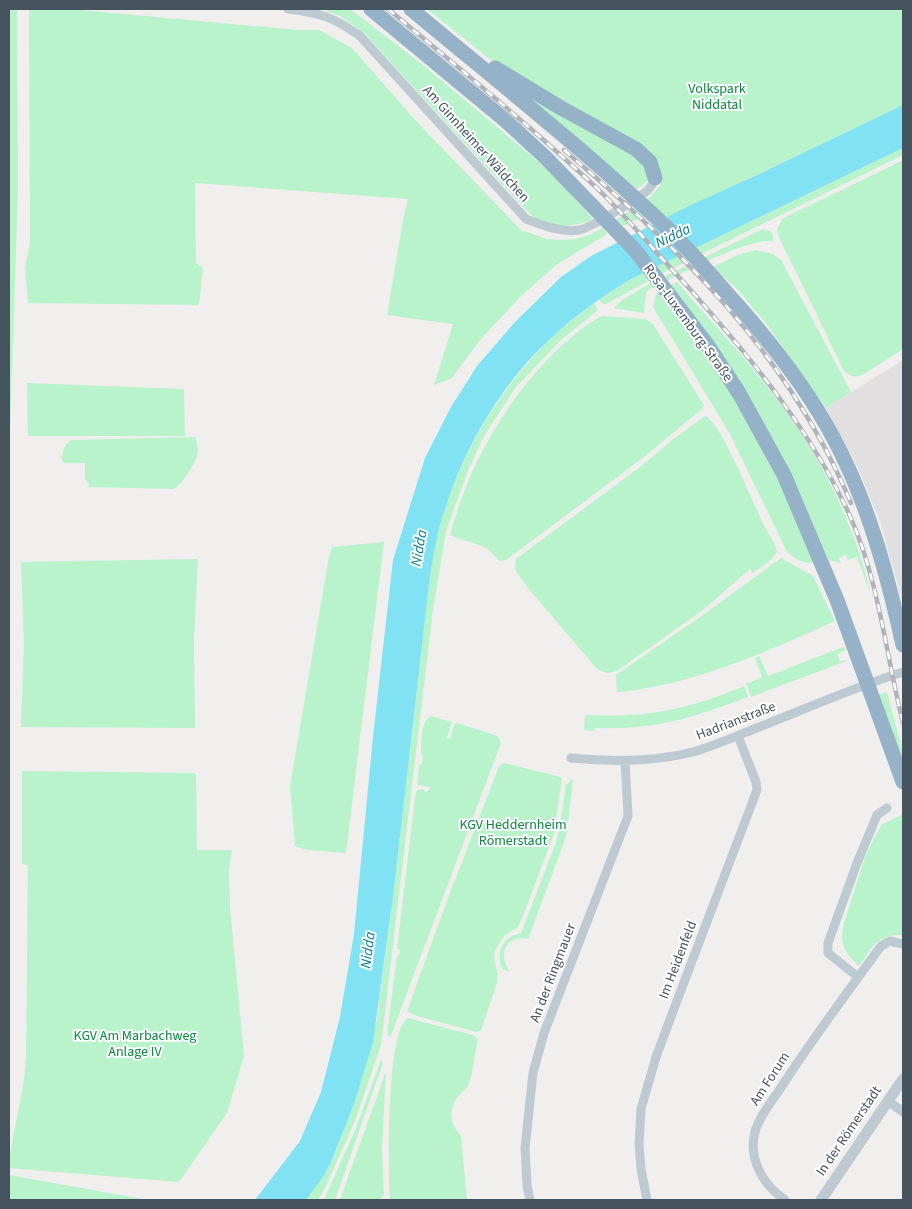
<svg xmlns="http://www.w3.org/2000/svg" width="912" height="1209" font-family="'Source Sans 3',sans-serif">
	<rect width="100%" height="100%" fill="#f1eeee"/>
	<path fill="#e2dfe0" d="M903,360V604L880,521L855,461L826,408Z"/>
	<path fill="#b8f3cc" d="M9,9H17L18,189L9,463Z
		M29,9H69L298,30H319L352,48L416,121L521,230L547,239L559,240L575,239L589,235L603,228L607,234L556,265L519,298L480,340L452,378L434,385L453,324L387,315L403,220L408,199L195,183L196,263L203,268L199,305L28,303L25,267L30,243Z
		M322,9H350L423,65L535,159L557,179L593,219C578,226 555,229 540,221C532,217 521,204 514,197L364,33L340,16Z
		M427,9H903V105L666,218L658,210L623,226L616,220L649,198L661,185L658,168L501,68Z
		M525,94L645,160L649,179L642,186L637,189L621,177Z
		M903,148V155L663,273L606,304H603L599,300L631,279Z
		M903,160V349L864,374C856,378 851,377 844,371L779,237L777,230L782,219Z
		M763,229L770,231L773,235V242C754,234 671,279 650,289L646,293L644,313L614,308L622,300L649,284Z
		M756,250L773,254L781,260L851,392L826,408L768,326L739,291L713,267L735,256Z
		M677,282C705,315 735,346 762,380C813,443 853,515 871,595L857,557L848,560L846,555L839,558L841,563L833,561H829L800,495L680,297V317L735,399L780,482L814,562C804,565 795,558 787,552L730,434L653,307L656,294Z
		M594,303L598,310L561,340L516,387L484,436L469,468L446,531L433,610L381,1045L355,1121L325,1188L318,1200H305L323,1177L331,1162L354,1104L377,1019L393,897L430,576C434,552 438,528 446,505C467,444 502,388 547,342C561,327 578,315 594,303Z
		M602,316L645,319L652,323L704,405L703,408L644,457L506,560L499,561C495,557 492,552 488,549C480,544 461,540 450,535C468,468 502,406 551,356C567,341 582,326 602,316Z
		M27,383L184,389L185,436H28Z
		M705,416C721,422 753,503 762,521C766,531 775,541 777,552L771,560L753,573L750,569L703,610L617,671L608,673L598,670L528,588L516,571L515,567L516,559L640,467L675,438Z
		M195,437C197,442 198,447 198,452C197,461 182,485 174,489L88,487L89,484L85,479V463H64L61,458C64,450 64,444 72,440Z
		M384,542L346,853L308,850L295,846L290,786L329,557L332,547Z
		M781,558L813,576L835,621C769,651 690,686 617,692L616,675L700,617Z
		M198,559L194,640L195,728L21,727L24,644L21,562Z
		M843,647L846,650L837,654L840,661L849,660L751,697L746,684L762,677L755,658L759,656L768,676Z
		M744,686L748,697C692,718 656,730 595,728L594,731L584,730L585,715C645,718 688,710 744,686Z
		M887,692L903,753V763L878,695Z
		M431,716L452,722L447,738L450,739L454,725L457,723L498,736L501,743L390,1038L387,1034L388,1027L397,956L399,955L400,950L397,949L415,797L417,790L423,789L426,792L429,790L430,787L417,785L419,765L422,764L423,756L421,753C422,741 420,722 431,716Z
		M504,763L557,776L562,778L554,833L526,908L518,927L504,936L495,950L494,958L498,975L497,983L481,1030L477,1032L417,1016L407,1011L445,906L499,766Z
		M22,771L194,773L196,775L197,850H232L229,869L230,907L244,1056L227,1113L179,1182L9,1168V1159L24,1080L26,1058L28,865L22,864Z
		M573,779L567,832L563,845L528,939C506,934 497,955 510,972L502,969C496,952 502,937 521,933L556,843L559,831L566,785Z
		M903,814V935C875,935 874,946 859,966C845,953 840,946 843,926L865,857L881,825Z
		M408,1018L473,1035L478,1039C475,1051 473,1075 468,1086C467,1089 463,1091 460,1094C448,1108 449,1123 461,1136L467,1200H390C388,1173 386,1029 408,1018Z
		M381,1060L383,1063L335,1200H324L356,1128Z
		M386,1071L382,1151L384,1195L380,1200H340Z
		M9,1175L148,1200H9Z"/>
	<path fill="#81e2f4" d="M903,105V148L631,279C602,297 573,316 549,340C503,382 465,447 446,506C438,528 434,553 430,576L393,897L373,1042L354,1104L331,1162L323,1177L308,1197L305,1200H255L300,1141L321,1092L340,1017L354,934L373,737L393,560L425,458L451,407L477,366L515,322L561,277L591,256L691,205L757,175Z"/>
	<g fill="none" stroke-linecap="round" stroke-linejoin="round">
		<path stroke="#bdcad2" stroke-width="9" d="M288,9C321,13 333,17 360,36L526,219C543,225 561,233 579,230C591,228 637,199 647,191C651,187 653,183 655,178
			M571,758C612,762 653,762 693,752C713,746 734,737 754,729C803,710 852,688 903,672
			M858,977L828,953V943L857,863L877,815L887,808
			M888,1101L903,1112
			M530,1200L527,1185L525,1148L533,1073L544,1033L628,816L625,761
			M647,1200L641,1169L639,1144L641,1109L656,1057L675,1006L757,790L756,782L738,736
			M785,1200C763,1185 748,1159 755,1132C759,1116 773,1100 782,1086C813,1038 847,993 881,946L890,941L903,944"/>
		<path stroke="#bdcad2" stroke-width="11" d="M821,1200L903,1079"/>
		<path stroke="#96b2c9" stroke-width="15" d="M371,9L506,121L546,158L635,250L706,343L739,393L784,475L837,600L903,782
			M411,9C496,80 585,150 666,227C687,247 706,269 725,291C766,336 804,383 833,437C868,502 887,573 903,645
			M495,68L561,108L636,149L650,162L655,178"/>
		<defs>
			<path id="rail" d="M388,9C436,49 484,88 531,129C555,150 579,171 602,193C632,223 659,256 688,287C750,357 811,430 850,516C879,581 886,655 903,723
				M564,150C683,251 790,357 851,503"/>
		</defs>
		<use href="#rail" stroke="#b0b4ba" stroke-width="4.5"/>
		<use href="#rail" stroke="#fff" stroke-width="2.5" stroke-dasharray="8" stroke-linecap="butt"/>
	</g>
	<g text-anchor="middle" dominant-baseline="central" stroke-width="4" stroke-linejoin="round" paint-order="stroke">
		<g font-size="14" fill="#0e8644" stroke="#fff">
			<text x="717" y="89">Volkspark<tspan x="717" dy="16">Niddatal</tspan></text>
			<text x="513" y="825">KGV Heddernheim<tspan x="513" dy="16">Römerstadt</tspan></text>
			<text x="135" y="1036">KGV Am Marbachweg<tspan x="135" dy="16">Anlage IV</tspan></text>
		</g>
		<g font-size="14" fill="#45535e" stroke="#fff">
			<text transform="translate(476 144) rotate(48)">Am Ginnheimer Wäldchen</text>
			<text transform="translate(688 323) rotate(54)">Rosa-Luxemburg-Straße</text>
			<text transform="translate(736 721) rotate(-21)">Hadrianstraße</text>
			<text transform="translate(678 960) rotate(-69)">Im Heidenfeld</text>
			<text transform="translate(553 973) rotate(-69)">An der Ringmauer</text>
			<text transform="translate(770 1079) rotate(-57)">Am Forum</text>
			<text transform="translate(849 1131) rotate(-56)">In der Römerstadt</text>
		</g>
		<g font-size="15" font-style="italic" fill="#037e94" stroke="#fff">
			<text transform="translate(673 236) rotate(-26)">Nidda</text>
			<text transform="translate(419 548) rotate(-80)">Nidda</text>
			<text transform="translate(368 950) rotate(-83)">Nidda</text>
		</g>
	</g>
	<rect width="912" height="1209" fill="none" stroke="#45535e" stroke-width="20"/>
</svg>
